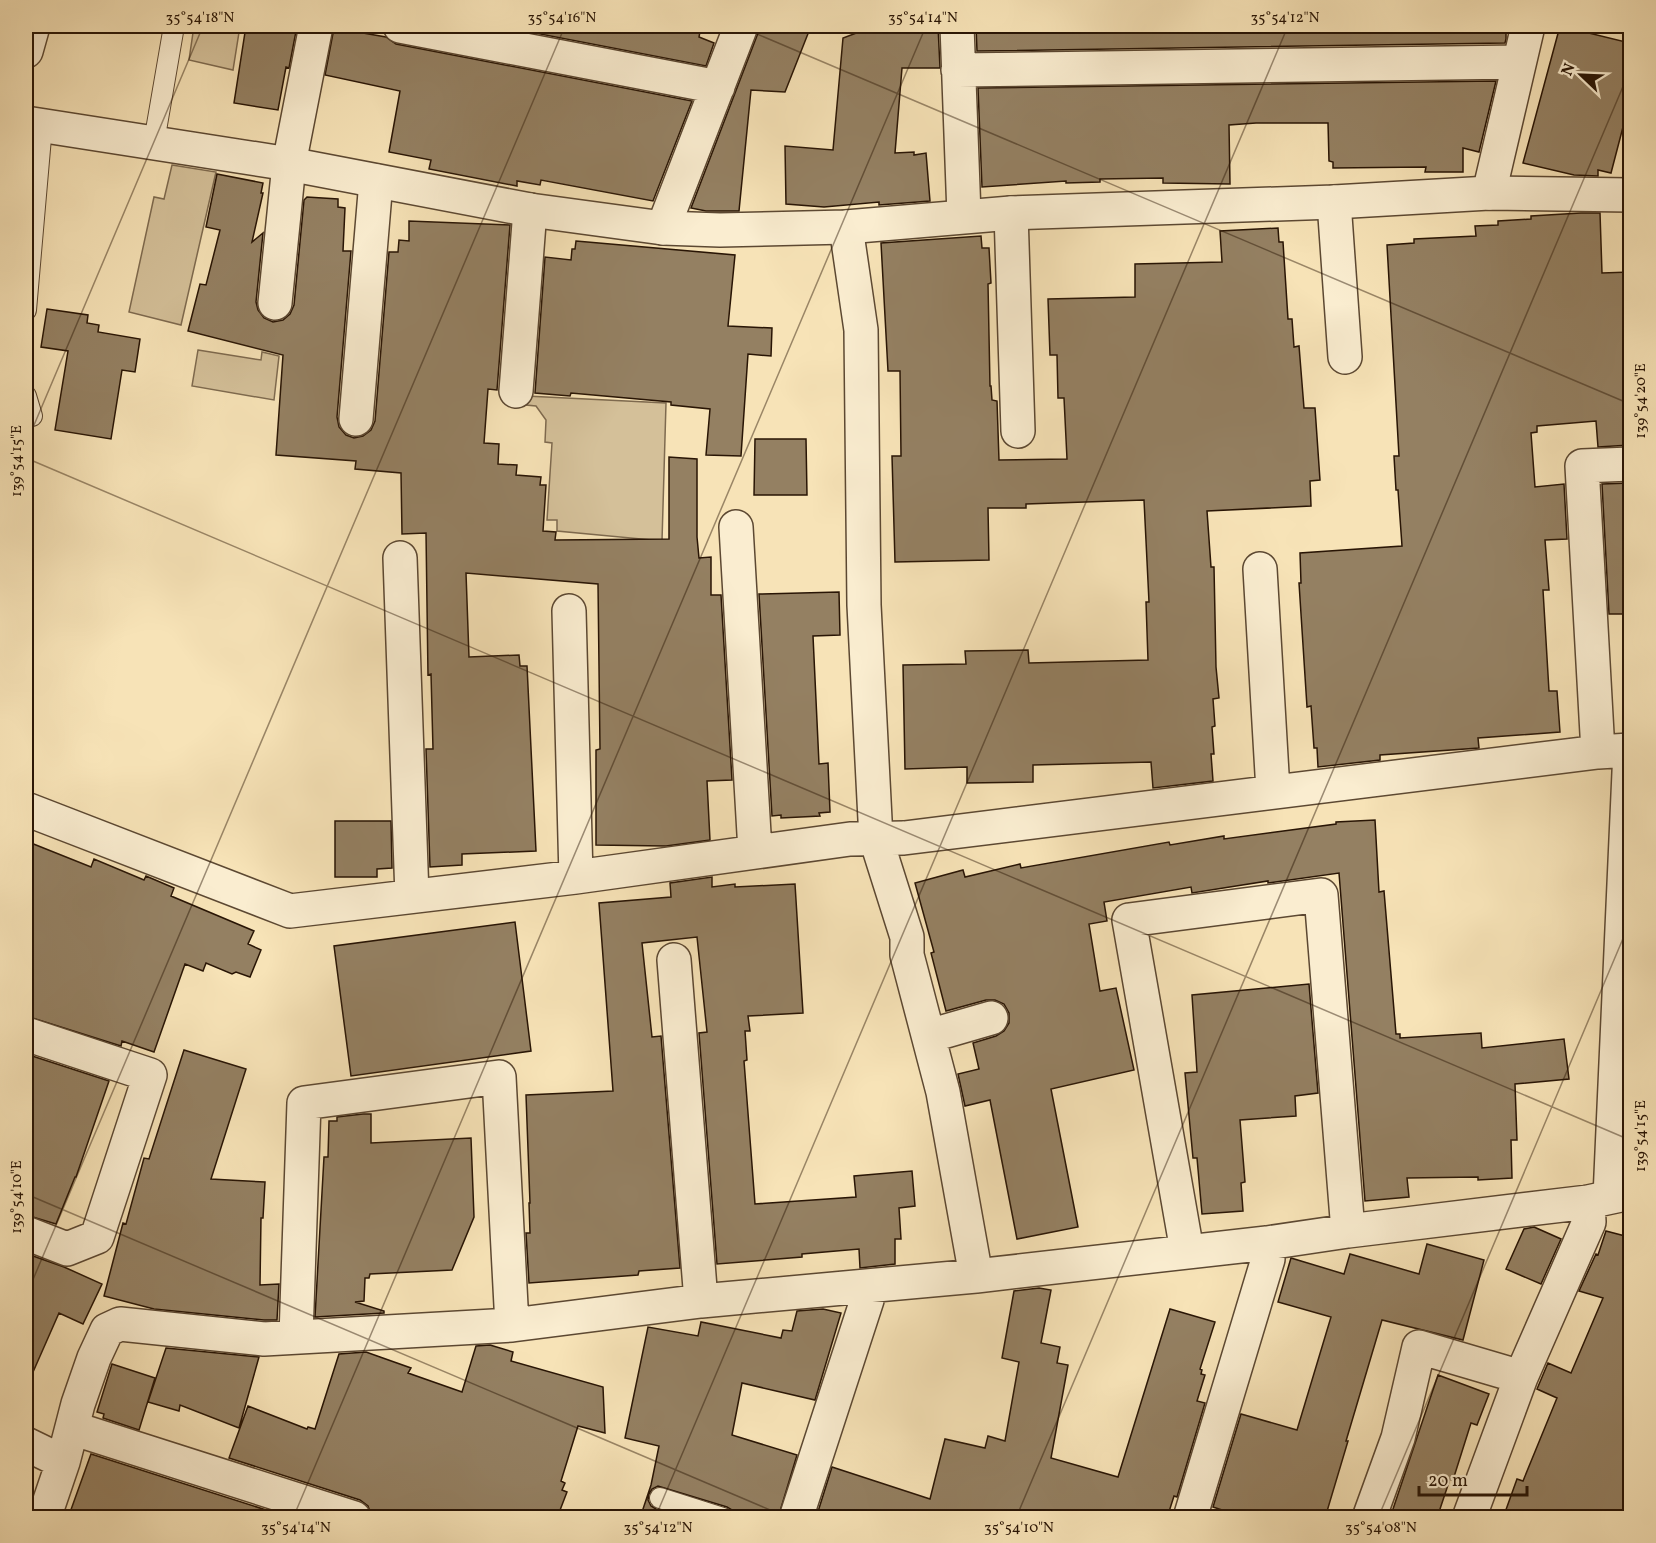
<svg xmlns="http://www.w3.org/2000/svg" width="1656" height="1543" font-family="Vollkorn,serif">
	<rect width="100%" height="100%" fill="#f7e3b7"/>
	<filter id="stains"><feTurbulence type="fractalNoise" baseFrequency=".00333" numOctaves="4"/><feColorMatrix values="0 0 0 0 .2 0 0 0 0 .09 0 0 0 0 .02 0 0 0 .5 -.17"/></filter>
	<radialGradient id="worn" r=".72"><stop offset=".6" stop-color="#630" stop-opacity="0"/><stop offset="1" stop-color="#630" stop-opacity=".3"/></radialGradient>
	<path fill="#d4c099" stroke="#7e6a4f" stroke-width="1.5" d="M194,26H240L233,70L189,60Z
		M172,165L216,172L181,325L129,312L154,197L164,199Z
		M198,350L261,360L262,352L279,356L274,400L192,386Z
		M526,396L666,403L662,541L557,531V520H547L552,443L545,442L546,420L536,406L526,405Z"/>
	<path fill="#948062" stroke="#291505" stroke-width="1.5" d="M246,26H297L289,68L286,67L278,110L234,103Z
		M510,26H701L699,37L714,43L706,66L509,28Z
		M759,26H811L785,92L751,90L739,211H706L691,208L758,33Z
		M875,26H938L940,68H902L895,153L914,152V155L926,153L930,201L879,205V202L824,207L786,204L785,146L833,150L843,38Z
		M976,26H1506V39L1505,43L977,51Z
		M1560,26L1630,43V129L1623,127L1611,173L1598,170V176L1574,175L1523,163Z
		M334,28L386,37L396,44L692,101L653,201L541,180L540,185L517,181V186L429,169L431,160L389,152L400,91L325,75Z
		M1496,81L1479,152L1463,148V172H1425L1426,167L1333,168V162L1329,161L1328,123H1256L1229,125L1230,184L1163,183V178L1100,179V182L1066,183V181L982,187L978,88Z
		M217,174L263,183L261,193H263L252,242L263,233L256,302L258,310L264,318L273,322L283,320L290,314L294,305L304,200L307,197L338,199V207L345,208L343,251H351L337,417L339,427L346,435L354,438L363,436L371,430L375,421L389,252H398L399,240L409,241V221L510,225L497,390L488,389L484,443L499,444L498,464L517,465L516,475L541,477L540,485H546L543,531L556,532L555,540L669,539V457L697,459V537L699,558L711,557V595H721L732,780L707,781L710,840L666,846L596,845V750L600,749L598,584L466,573L469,657L519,655L520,666H527L536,851L462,854V865L430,867L426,749H433L431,674L428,675L426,533L402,534L401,473L355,469L356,461L276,455L283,355L188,331L200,284L206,285L220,230L206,227Z
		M1581,213H1600L1602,273L1630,272V445L1598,447L1596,421L1537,426V432L1531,433L1535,487L1564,484L1567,539L1545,540L1549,590H1543L1549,691H1557L1560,732L1478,738L1479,748L1380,755V760L1318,767L1317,748H1314L1311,706L1307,707L1299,583H1301L1300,553L1402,546L1398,490H1396L1394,456H1399L1387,245L1414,243V239L1476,236L1475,226L1498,225V221L1531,219V216Z
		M1278,228L1279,242H1283L1288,319H1292L1294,347L1299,346L1304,408H1315L1320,480L1310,481L1311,506L1207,511L1211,567H1214L1216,667L1219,698L1213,699L1215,726L1212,727L1214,754H1211L1213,781L1153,788L1151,762L1033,765V782L967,783V767L905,769L903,665L966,664L965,651L1028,650L1029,663L1148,660L1146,602H1149L1144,500L1026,504V508H988L989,560L895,562L892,456H901L900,371H888L881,243L981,236L982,248H989L991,283L988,284L990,386H991L992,400L997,401L999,460L1067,459L1064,398H1058L1057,355H1050L1048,299L1135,297V264L1222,262L1220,231Z
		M576,241L735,255L728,326L772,328L771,356L748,354L741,456L706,455L710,409L671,405V402L571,393L570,396L535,393L545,257L571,260L572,249H575Z
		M47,309L88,315L87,323L99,325L98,332L140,339L135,372L122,370L111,439L55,430L68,351L41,347Z
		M755,439H806L807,495H754Z
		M1630,483V614H1609L1602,484Z
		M839,592L840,635L813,636L819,764L828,763L830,812L819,813L820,816L781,818V815L772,816L759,594Z
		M1375,820L1379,892L1384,891L1396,1034H1400V1038L1481,1033L1482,1048L1564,1039L1569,1079L1515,1084L1517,1140H1511L1512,1178L1478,1180V1177L1407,1178L1409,1197L1365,1201L1339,873L1268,883V881L1192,893L1191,887L1104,902L1107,921L1089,924L1100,991L1116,988L1134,1070L1051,1089L1078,1227L1017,1239L990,1100L965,1106L958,1074L979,1069L973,1043L996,1036L1004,1031L1009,1023V1013L1004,1004L995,1000H986L946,1011L931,953L934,952L915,883L963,870L965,877L1020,864L1021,868L1169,842L1170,845L1224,836V839L1336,824V822Z
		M335,821H391L392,868L377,869V877H335Z
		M26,841L91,867L94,859L144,880L146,876L174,888L171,896L254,931L248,944L261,950L250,977L236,972L232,974L206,963L203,971L185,964L154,1052L122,1041L121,1046L26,1016Z
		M712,877V887L735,884V887L795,884L803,1013L748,1016L750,1031H745L747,1060L744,1061L755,1204L856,1197L854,1176L912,1171L915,1206L899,1208L901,1239H895V1264L860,1268L859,1249L802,1254V1257L717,1264L699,1033L707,1032L697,937L642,943L652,1037L661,1036L680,1268L639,1271L638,1275L529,1283L526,1233H530L529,1203H530L526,1095L613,1091L599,903L671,897L670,883Z
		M515,922L531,1051L351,1076L334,946Z
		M1309,984L1318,1093L1295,1096L1296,1116L1240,1120L1245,1182L1241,1183L1243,1211L1202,1214L1197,1158H1193L1185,1073L1197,1072L1192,995Z
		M184,1050L246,1069L211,1179L265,1182L263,1218H261L260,1285L279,1284L277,1320H264L154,1309L104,1296L123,1223L126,1224L144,1158L149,1159Z
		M26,1054L109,1081L76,1177H75L56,1224L26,1215Z
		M363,1114H371V1143L471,1138L474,1217L452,1270L370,1274L369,1278H365L364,1301L355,1302L384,1311V1313L315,1317L324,1157H328L329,1121H337V1117Z
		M1534,1227L1561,1239L1541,1284L1506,1269L1524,1229Z
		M1606,1231L1629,1237L1630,1233V1518H1503L1517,1479L1523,1481L1557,1398L1537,1389L1548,1363L1571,1373L1603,1298L1579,1291L1596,1254L1598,1255Z
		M1427,1244L1484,1260L1463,1340L1382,1320L1346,1441H1348L1325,1518H1246L1213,1507L1241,1414L1297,1430L1331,1317L1278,1302L1291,1258L1344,1274L1350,1254L1419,1274Z
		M33,1256L64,1267L102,1284L83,1324L59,1313L26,1388V1269Z
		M1039,1288L1051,1290L1041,1343L1060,1347L1057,1363L1068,1365L1051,1458L1118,1477L1170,1309L1215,1322L1200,1369L1202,1370L1201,1374L1205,1375L1197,1401L1205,1403L1177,1497L1174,1496L1167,1518H816L832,1467L930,1499L945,1439L985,1448L988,1436L1005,1441L1019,1362L1002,1358L1014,1291Z
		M823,1309L841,1313L815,1400L742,1383L732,1435L797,1455L778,1518H735L732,1510L727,1507L658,1486L652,1489L649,1494L648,1500L651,1506L656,1509L682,1518H640L651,1485L659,1446L625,1438L648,1327L698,1336L701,1322L781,1338L783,1330L792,1331L797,1311Z
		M490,1345L513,1352L511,1361L603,1387L605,1433L578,1426L561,1481L565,1483L562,1490L567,1492L557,1518H372L368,1506L360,1500L229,1458L248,1406L307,1429L308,1427L315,1429L339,1354L366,1352L411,1368L408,1373L462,1392L476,1346Z
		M166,1348L259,1357L239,1428L180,1405L179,1411L148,1402Z
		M112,1364L155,1378L139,1430L103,1418L104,1414L97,1412Z
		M1438,1375L1489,1394L1477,1425L1471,1423L1453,1480L1450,1479L1437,1518H1390Z
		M91,1454L291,1518H68Z"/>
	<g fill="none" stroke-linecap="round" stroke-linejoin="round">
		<defs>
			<path id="service" d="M154,142L174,26
				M26,310L42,126
				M26,396L32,416
				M660,1498L723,1518"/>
			<path id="minor" d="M400,26L718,87
				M957,26L964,215
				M26,51L33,26
				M958,70L1518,62
				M1489,193L1528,26
				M1334,202L1345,357
				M1011,213L1018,431
				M846,227L861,330L864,605L876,839L907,937V955L943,1092L976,1276
				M663,228L741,26
				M275,303L289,164L316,26
				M516,391L530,210
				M356,419L376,181
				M736,527L755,851
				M400,558L412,896
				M1260,569L1273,791
				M569,611L576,877
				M1598,752L1582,466L1630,464
				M26,809L290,911L576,877L850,839L904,838L1598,752L1630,750
				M674,960L701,1301
				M26,1034L150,1075L97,1237L67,1249L26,1233
				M929,1036L991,1018
				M1610,1197L1630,750
				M1187,1251L1129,920L1321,895L1348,1231
				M296,1336L304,1103L499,1077L512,1325
				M72,1428L354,1518
				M26,1444L63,1462
				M44,1518L63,1462L78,1404L94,1358L107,1330L120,1324L264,1339L512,1325L701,1301L976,1276L1267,1243L1348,1231L1588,1202L1630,1193
				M796,1518L867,1300L869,1287
				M1190,1518L1268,1259L1267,1243
				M1369,1518L1398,1438L1419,1347L1521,1377
				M1469,1518L1521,1377L1589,1222L1588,1202"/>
			<path id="tertiary" d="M26,123L289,164L530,210L663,228L720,230L846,227L1011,213L1334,202L1489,193L1630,195"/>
		</defs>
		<use href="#service" stroke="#5c4832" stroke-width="22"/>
		<use href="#minor" stroke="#5c4832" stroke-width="36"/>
		<use href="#tertiary" stroke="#5c4832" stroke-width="36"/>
		<use href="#service" stroke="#faedd0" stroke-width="20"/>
		<use href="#minor" stroke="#faedd0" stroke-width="33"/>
		<use href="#tertiary" stroke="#faedd0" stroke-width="33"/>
	</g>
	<path fill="none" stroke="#291505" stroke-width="1.5" stroke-opacity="0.45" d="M738,26L1630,404M26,444L203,26M26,458L1630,1140M26,1194L789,1518M26,1296L565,26M293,1518L926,26M655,1518L1288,26M1016,1518L1630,70M1378,1518L1630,922"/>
	<rect width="1656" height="1543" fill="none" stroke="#f7e3b7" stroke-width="66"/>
	<g transform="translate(1581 75) rotate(293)" stroke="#faedd0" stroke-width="4.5" paint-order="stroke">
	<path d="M0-4.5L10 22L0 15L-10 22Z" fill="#291505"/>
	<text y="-9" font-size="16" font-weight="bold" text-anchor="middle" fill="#291505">N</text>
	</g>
	<path d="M1419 1486v9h108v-9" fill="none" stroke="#291505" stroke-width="3"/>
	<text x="1428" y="1486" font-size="18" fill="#291505" stroke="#faedd0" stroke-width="4.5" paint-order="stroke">20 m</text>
	<rect x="33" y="33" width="1590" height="1477" fill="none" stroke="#291505" stroke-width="2"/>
	<g font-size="15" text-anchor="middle" fill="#291505">
		<text x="200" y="22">35°54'18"N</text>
		<text x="562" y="22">35°54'16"N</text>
		<text x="923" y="22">35°54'14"N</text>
		<text x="1285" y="22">35°54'12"N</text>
		<text transform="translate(1640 401) rotate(-90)" y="5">139°54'20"E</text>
		<text transform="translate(16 461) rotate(-90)" y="5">139°54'15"E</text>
		<text transform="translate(1640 1136) rotate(-90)" y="5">139°54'15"E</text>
		<text transform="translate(16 1197) rotate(-90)" y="5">139°54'10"E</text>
		<text x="296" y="1532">35°54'14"N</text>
		<text x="658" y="1532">35°54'12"N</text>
		<text x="1019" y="1532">35°54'10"N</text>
		<text x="1381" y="1532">35°54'08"N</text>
	</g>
	<rect width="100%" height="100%" filter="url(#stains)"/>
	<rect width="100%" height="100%" fill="url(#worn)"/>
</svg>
